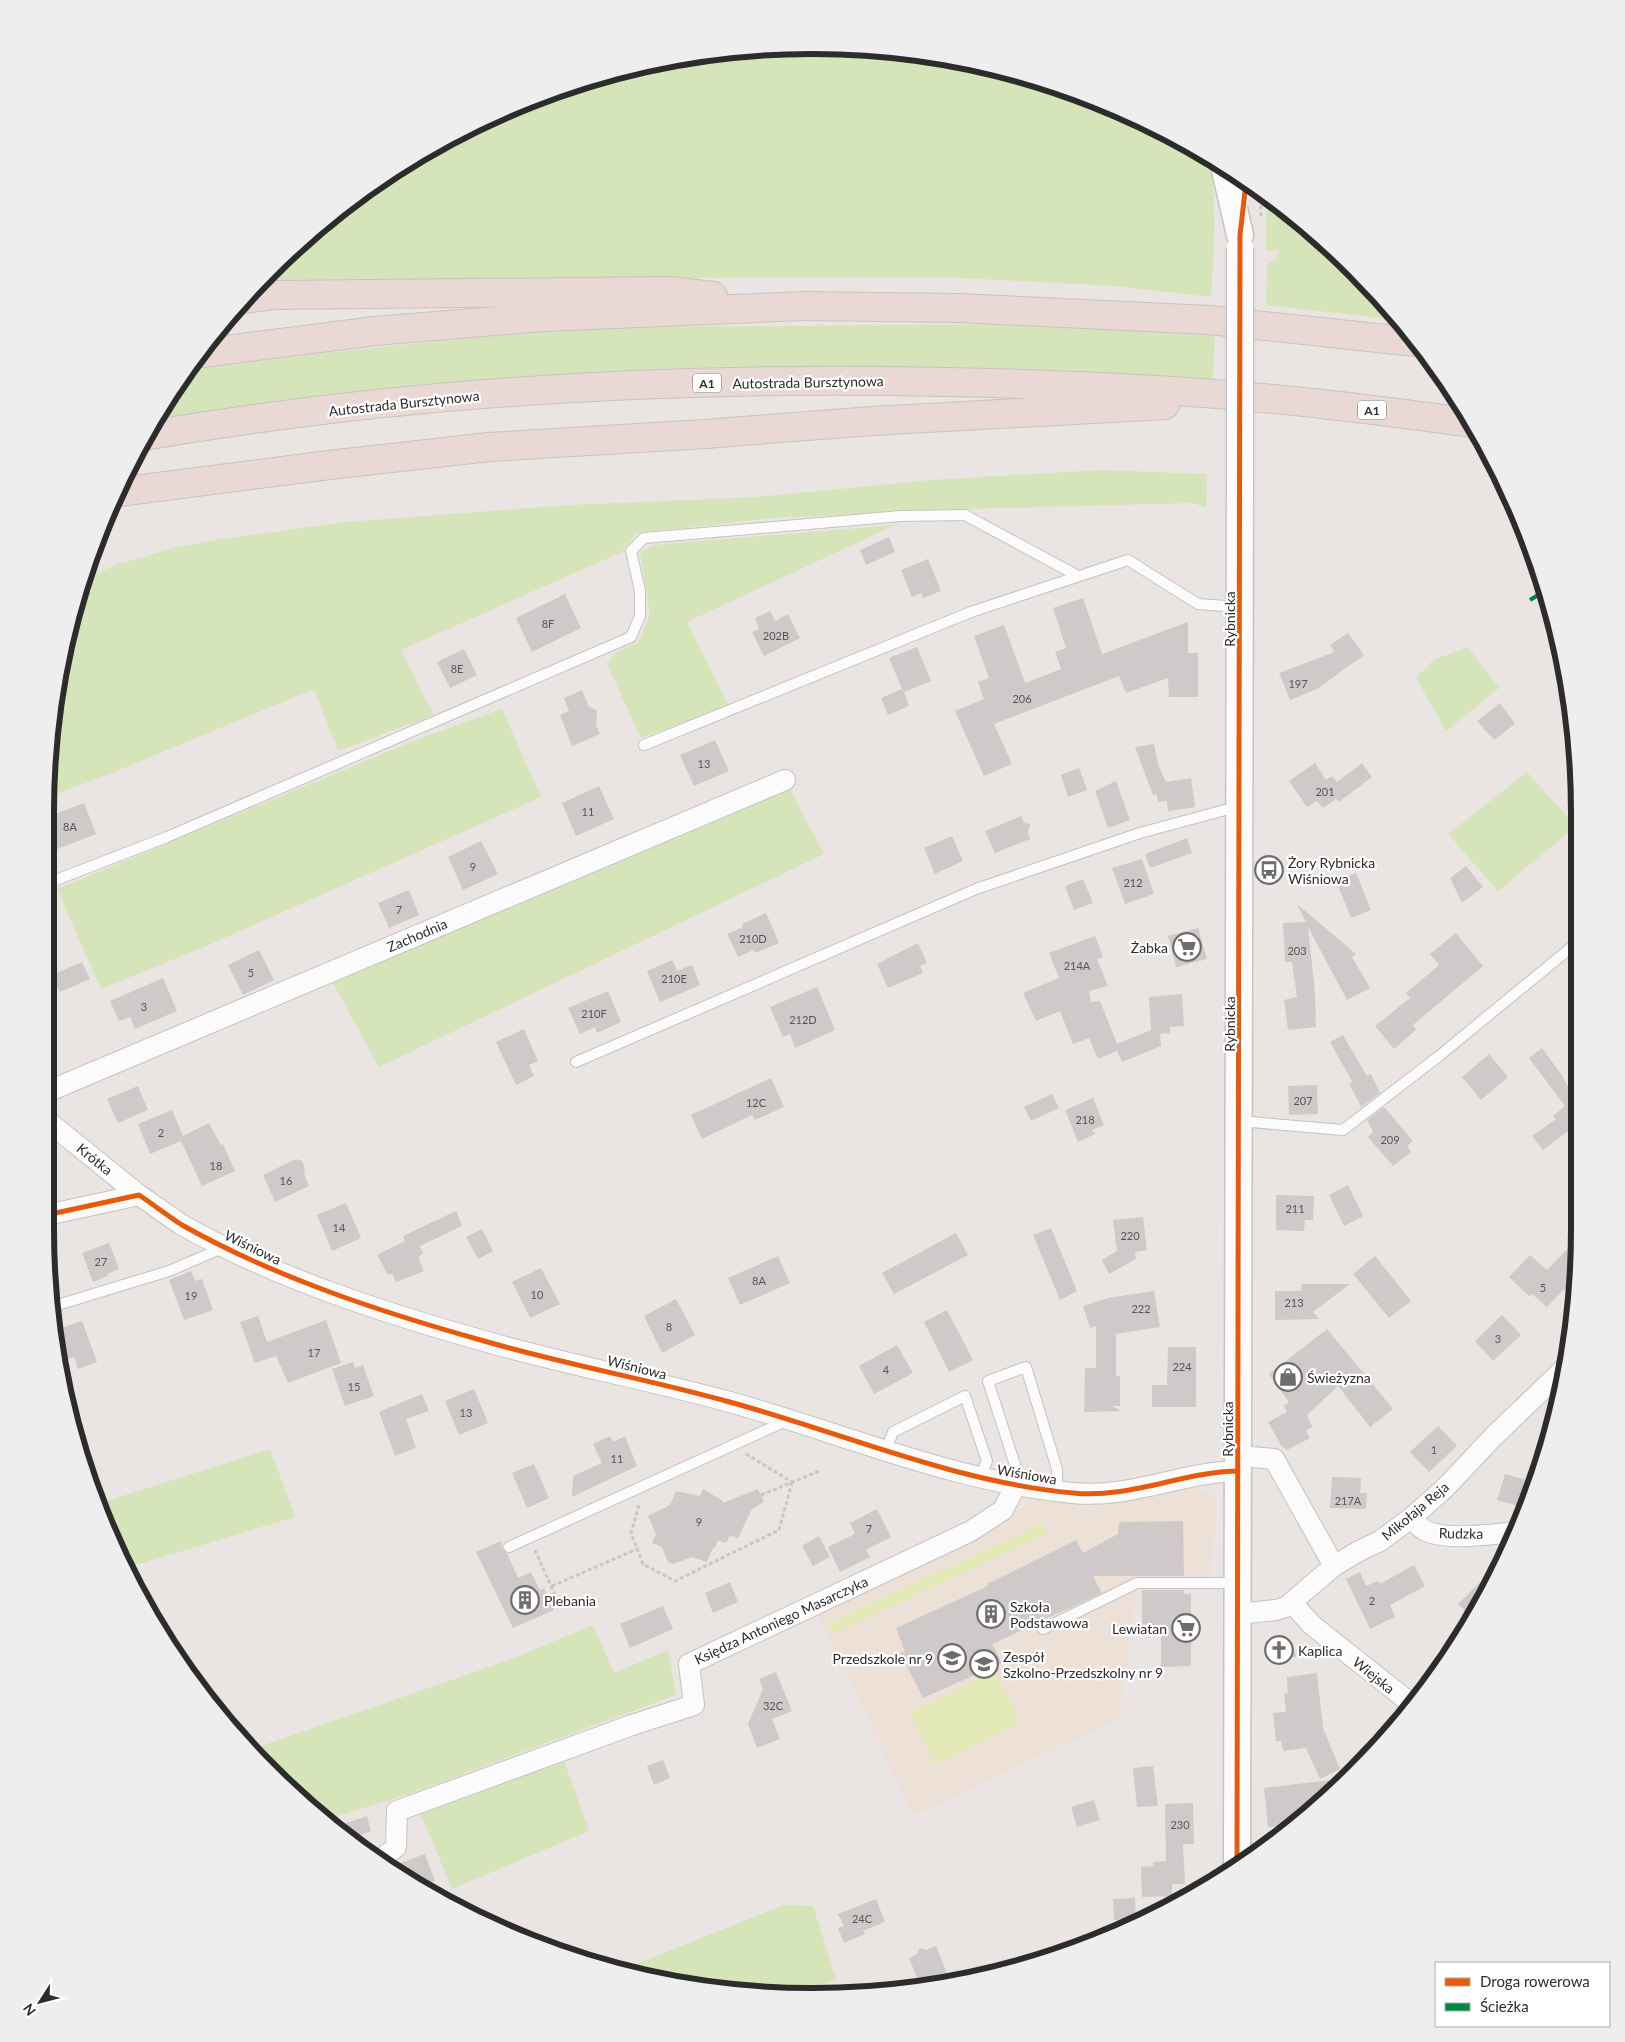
<svg xmlns="http://www.w3.org/2000/svg" width="1625" height="2042" font-family="Lato,sans-serif">
	<rect width="100%" height="100%" fill="#eae4e2"/>
	<path fill="#ede0d6" d="M1188,1483L1217,1499L1209,1585L1137,1586L1119,1718L914,1815L816,1610L1042,1497L1100,1505Z"/>
	<path fill="#d6e5b9" d="M863,47L1011,71L1152,124L1210,160C1217,206 1214,252 1211,297L1114,286L944,277L262,280L307,235L429,148L566,86L713,52Z
		M1266,195L1280,204L1390,307L1399,320L1266,305L1267,264L1276,259L1280,250L1266,251Z
		M1017,324L1215,333L1213,379L1050,370L816,368L153,422L190,370L287,357L476,337L622,327Z
		M1100,470L1207,474L1206,508L1193,503L973,509L774,518L636,533L622,552L401,650L434,715L338,751L314,689L107,775L47,797V763L60,663L82,580L115,565L178,547L221,539L347,522L570,505L756,497L931,480Z
		M895,525L687,622L729,706L641,738L607,664L615,653L639,642L650,614L640,552L654,545Z
		M1468,647L1499,688L1446,731L1416,678L1433,660Z
		M502,709L541,797L204,947L101,989L57,889L421,738Z
		M1527,772L1576,826L1498,891L1448,834Z
		M790,789L824,854L379,1067L333,983Z
		M270,1449L295,1517L126,1568L103,1523L97,1504Z
		M593,1625L614,1673L668,1650L676,1695L412,1793L325,1820L270,1772L250,1750L509,1660Z
		M562,1755L589,1831L452,1889L420,1812Z
		M783,1905L813,1906L836,1979L791,1996L712,1990L633,1975L629,1967Z"/>
	<path fill="#e3eab7" d="M1043,1523L1048,1533L832,1634L827,1624Z
		M995,1671L1020,1723L935,1765L910,1713Z"/>
	<path fill="#cfcac9" d="M889,537L895,552L866,565L860,550Z
		M928,559L941,591L923,598L921,593L912,597L901,570Z
		M565,594L581,628L532,652L516,618Z
		M1083,598L1102,654L1188,622V653H1198V697H1169L1168,678L1126,693L1119,676L994,724L1012,764L984,776L955,711L984,699L978,682L989,678L974,636L1004,625L1025,683L1061,669L1055,652L1066,648L1053,608Z
		M770,611L775,621L788,614L800,638L764,656L752,632L759,629L755,618Z
		M1348,633L1364,655L1317,689L1290,700L1279,673L1335,652L1330,645Z
		M917,647L931,681L904,692L909,706L888,715L881,698L902,689L889,658Z
		M464,649L477,675L450,688L437,662Z
		M582,690L589,707L597,710L596,725L600,734L572,746L560,715L569,711L564,698Z
		M1500,703L1515,724L1494,740L1477,721Z
		M715,740L729,771L694,786L680,755Z
		M1154,744L1158,764L1166,782L1191,778L1195,807L1168,811L1167,801L1158,802L1157,794L1153,795L1135,747Z
		M1315,763L1326,780L1332,776L1337,782L1362,763L1372,777L1339,802L1336,799L1323,808L1317,801L1307,807L1289,781Z
		M1079,768L1087,790L1068,797L1061,775Z
		M1116,781L1130,820L1108,828L1095,791Z
		M599,786L614,819L576,836L562,803Z
		M84,803L96,834L47,853V817Z
		M1021,816L1024,823L1030,824L1028,832L1030,839L995,853L985,831Z
		M952,836L963,861L935,874L924,848Z
		M1187,838L1192,853L1150,868L1145,854Z
		M481,841L498,874L463,890L448,857Z
		M1142,859L1154,894L1125,904L1112,868Z
		M1466,866L1483,887L1462,903L1450,878Z
		M1356,873L1371,910L1351,918L1336,881Z
		M1083,879L1093,903L1074,910L1065,886Z
		M409,890L419,915L389,928L378,903Z
		M1297,904L1356,954L1352,957L1370,988L1347,1000L1308,927L1315,993L1316,1027L1288,1030L1284,1000L1297,997L1292,962H1285L1283,923L1306,922Z
		M766,913L779,943L755,953L753,950L738,957L727,934L743,927L742,924Z
		M1198,928L1207,959L1176,967L1168,936Z
		M1456,933L1483,966L1413,1025L1416,1030L1394,1049L1375,1026L1410,998L1406,993L1439,965L1430,954Z
		M1095,936L1103,957L1097,959L1108,986L1089,991L1091,1002L1100,1001L1117,1044L1151,1030L1149,997L1182,994L1184,1026L1170,1027V1033L1160,1034L1161,1046L1122,1062L1117,1051L1098,1059L1089,1038L1073,1044L1060,1011L1036,1021L1023,993L1059,978L1049,953Z
		M918,943L927,963L920,966L923,973L888,988L877,964Z
		M259,950L274,980L243,995L228,965Z
		M672,960L677,971L692,965L700,985L660,1002L647,971Z
		M82,962L90,979L60,992L52,975Z
		M163,978L177,1011L135,1029L130,1017L119,1021L110,1001Z
		M817,987L835,1030L795,1048L790,1034L783,1037L770,1007Z
		M608,991L621,1022L597,1033L595,1027L580,1034L568,1008Z
		M524,1029L538,1061L529,1065L534,1076L516,1085L496,1042Z
		M1343,1035L1367,1076L1371,1074L1380,1093L1361,1107L1349,1083H1353L1330,1042Z
		M1542,1048L1561,1074L1574,1098L1580,1094V1122L1543,1150L1532,1136L1556,1119L1553,1116L1565,1106L1529,1058Z
		M1489,1054L1508,1077L1481,1100L1462,1077Z
		M771,1078L784,1107L755,1120L752,1115L702,1139L691,1115Z
		M1317,1085L1318,1114L1289,1115L1288,1086Z
		M138,1086L148,1110L118,1123L107,1099Z
		M1052,1094L1059,1108L1031,1121L1024,1107Z
		M1093,1098L1104,1125L1092,1130L1095,1134L1078,1142L1065,1110Z
		M1384,1107L1413,1141L1407,1146L1411,1152L1393,1166L1368,1137L1373,1132L1367,1120Z
		M172,1110L183,1136L209,1123L221,1145L223,1144L235,1171L202,1186L181,1141L150,1154L138,1124Z
		M296,1159L302,1161L305,1168L304,1174L309,1186L275,1202L263,1175Z
		M1348,1185L1363,1216L1344,1226L1329,1195Z
		M1276,1195L1314,1196L1313,1220H1305L1304,1231L1276,1230Z
		M346,1203L361,1238L332,1251L317,1215Z
		M456,1211L462,1226L420,1246L423,1254L418,1257L424,1271L396,1282L392,1273L388,1275L377,1255L405,1241L403,1236Z
		M1143,1217L1147,1250L1135,1252L1136,1259L1109,1274L1102,1260L1117,1251L1113,1220Z
		M1051,1228L1077,1291L1060,1300L1033,1235Z
		M482,1229L493,1251L478,1259L466,1237Z
		M956,1233L968,1255L894,1294L882,1273Z
		M1579,1237L1575,1278L1547,1307L1532,1294L1529,1296L1509,1277L1530,1255L1547,1270Z
		M109,1243L119,1269L107,1274L108,1276L93,1282L82,1253Z
		M778,1256L790,1283L740,1305L728,1278Z
		M1375,1256L1411,1301L1389,1318L1353,1274Z
		M541,1268L560,1304L530,1318L512,1282Z
		M191,1271L195,1281L202,1279L213,1310L184,1320L169,1280Z
		M1302,1284H1350L1313,1312L1319,1319L1275,1320V1291H1301Z
		M1154,1291L1160,1327L1116,1334V1376H1120V1406H1112L1121,1411L1084,1412L1085,1368H1096V1326L1090,1328L1083,1306L1108,1298Z
		M676,1299L695,1335L662,1353L644,1316Z
		M947,1310L973,1360L949,1372L924,1322Z
		M1502,1315L1521,1335L1493,1361L1475,1341Z
		M258,1316L267,1342L326,1320L341,1363L288,1383L276,1356L255,1363L240,1322Z
		M82,1321L97,1362L78,1369L74,1357L58,1363L52,1331Z
		M1327,1329L1393,1409L1370,1427L1338,1386L1307,1415L1312,1427L1306,1430L1310,1438L1287,1450L1282,1447L1268,1422L1287,1412L1284,1406L1289,1402L1269,1374Z
		M897,1345L913,1373L874,1394L859,1366Z
		M1168,1347H1196V1407H1152V1385H1167Z
		M353,1362L355,1368L363,1365L374,1396L345,1406L332,1369Z
		M474,1389L488,1423L459,1435L445,1401Z
		M422,1394L429,1411L406,1419L416,1448L395,1456L379,1412Z
		M1438,1426L1457,1446L1429,1472L1410,1452Z
		M610,1436L613,1442L625,1436L637,1466L572,1497L573,1476L602,1463L593,1444Z
		M534,1464L549,1498L527,1508L512,1473Z
		M1505,1474L1534,1482L1526,1508L1497,1500Z
		M1332,1477L1361,1478L1360,1493H1367L1366,1509L1330,1508Z
		M703,1489L723,1501V1503L758,1489L764,1502L752,1509L738,1538L730,1536L726,1543L718,1540L715,1548H713L707,1562L692,1557L673,1564L668,1562L662,1547L652,1543L656,1534L648,1516L670,1505L676,1491L700,1496Z
		M877,1509L891,1537L866,1550L870,1557L840,1572L828,1547L855,1534L850,1523Z
		M1183,1521L1184,1576H1093L1102,1593L992,1644L1002,1663L923,1698L900,1653L905,1651L896,1628L988,1586L987,1584L1076,1540L1083,1553L1118,1534L1119,1522Z
		M819,1536L830,1557L813,1566L802,1546Z
		M501,1541L503,1550L507,1553L518,1578L531,1572L540,1590L544,1588L554,1610L513,1628L476,1552Z
		M1414,1565L1425,1586L1390,1605L1395,1617L1370,1629L1346,1579L1360,1572L1366,1586L1378,1581L1380,1584Z
		M1491,1571L1495,1574L1471,1617L1458,1604Z
		M730,1582L738,1602L713,1613L705,1593Z
		M1142,1590H1184V1594H1191V1666L1161,1667V1625H1142Z
		M663,1606L673,1629L630,1648L620,1624Z
		M1266,1641H1288L1297,1657L1266,1656Z
		M776,1672L792,1711L772,1719L780,1739L757,1748L748,1724L763,1689L759,1679Z
		M1317,1673L1323,1728L1340,1769L1320,1779L1306,1748L1283,1751L1281,1741H1276L1273,1713L1286,1712L1284,1694L1288,1693L1287,1677Z
		M663,1760L670,1778L654,1785L647,1766Z
		M1153,1766L1158,1806L1137,1807L1133,1768Z
		M1347,1778L1319,1806L1291,1826L1268,1827L1264,1788Z
		M1094,1800L1100,1820L1077,1827L1071,1807Z
		M1193,1803L1194,1844H1183L1185,1884H1172V1896L1142,1897L1141,1867L1153,1866V1862L1166,1861L1165,1804Z
		M367,1816L371,1831L351,1838L346,1823Z
		M425,1854L435,1881L418,1887L403,1877L398,1864Z
		M1135,1898L1136,1919L1114,1920L1113,1899Z
		M876,1899L885,1922L863,1931L865,1934L844,1943L838,1928L844,1926L838,1914Z
		M936,1946L947,1973L943,1975L947,1984L927,1988L925,1983L920,1985L909,1958L916,1955L920,1948L926,1950Z"/>
	<g fill="none" stroke-linecap="round" stroke-linejoin="round">
		<defs>
			<path id="service" d="M644,745L971,612L1128,560L1198,604L1239,607
				M48,883L167,837L631,637L640,616V591L631,551L644,538L901,516L965,515L1078,576
				M576,1062L976,889L1140,833L1225,810L1238,809
				M1239,1121L1343,1130L1439,1056L1579,941
				M51,1307L169,1271L225,1247
				M886,1450L893,1432L965,1396L987,1461L980,1477
				M1016,1485L1017,1471L988,1381L1026,1367L1057,1469V1491
				M509,1547L786,1421
				M1043,1629L1137,1583H1237"/>
			<path id="minor" d="M49,1091L785,780
				M50,1123L139,1195
				M51,1214L139,1195C154,1205 168,1216 182,1225C276,1278 381,1312 484,1341C564,1364 646,1379 726,1401C841,1432 953,1482 1073,1493C1129,1499 1182,1472 1238,1471
				M1239,1456L1274,1459L1334,1566
				M1411,1518C1416,1523 1420,1528 1426,1531C1449,1541 1492,1534 1517,1532
				M1292,1603L1312,1625L1413,1705
				M1238,1614L1276,1610L1286,1607L1334,1566L1359,1551L1380,1541L1411,1518L1446,1487L1493,1437L1567,1366
				M379,1861L396,1847L397,1811L632,1725L694,1705L689,1664L971,1531L1003,1510L1016,1485"/>
			<path id="tertiary" d="M1225,170L1240,235
				M1237,1865L1240,489"/>
			<path id="motorway" d="M243,299L274,295L670,291L713,296
				M202,353L375,331L544,317L803,306L958,308L1209,320L1415,342
				M144,436C407,391 679,376 945,382C1055,384 1164,388 1273,399C1340,405 1406,414 1473,423
				M119,492L329,465L489,447L705,434L872,421L1165,405"/>
		</defs>
		<use href="#service" stroke="#c4c2c3" stroke-width="12"/>
		<use href="#minor" stroke="#c4c2c3" stroke-width="22"/>
		<use href="#tertiary" stroke="#c4c2c3" stroke-width="29"/>
		<use href="#motorway" stroke="#c6c3c2" stroke-width="30"/>
		<path stroke="#c7c7c6" stroke-width="3" stroke-dasharray="4 2.5" stroke-linecap="butt" d="M1261,216V192
			M746,1454L792,1482
			M761,1495L819,1471
			M639,1505L631,1533L643,1564L675,1581L779,1530L792,1482
			M535,1550L560,1606
			M552,1586L637,1549"/>
		<use href="#service" stroke="#fcfbfb" stroke-width="10"/>
		<use href="#minor" stroke="#fcfbfb" stroke-width="20"/>
		<use href="#tertiary" stroke="#fcfbfb" stroke-width="26"/>
		<use href="#motorway" stroke="#e9d8d4" stroke-width="28"/>
		<defs>
			<path id="tertiary-bridge" d="M1240,489V248"/>
		</defs>
		<use href="#tertiary-bridge" stroke="#c4c2c3" stroke-width="29" stroke-linecap="butt"/>
		<use href="#tertiary-bridge" stroke="#fcfbfb" stroke-width="26"/>
		<path stroke="#00873e" stroke-width="4" stroke-dasharray="8 4" stroke-linecap="butt" d="M1530,600L1546,590"/>
		<defs>
			<path id="cycleway" d="M51,1214L139,1195C154,1205 168,1216 182,1225C276,1278 381,1312 484,1341C564,1364 646,1379 726,1401C841,1432 953,1482 1073,1493C1129,1499 1182,1472 1238,1471
				M1237,1865L1240,235L1246,183"/>
		</defs>
		<use href="#cycleway" stroke="#fff" stroke-width="8"/>
		<use href="#cycleway" stroke="#e8590c" stroke-width="5"/>
	</g>
	<defs>
		<symbol id="bus-ring" viewBox="-11 -11 22 22"><circle r="9.5" fill="#fff" stroke="#6e6c6c" stroke-width="1.5"/><path d="M-5-6H5V4H4V6H2V4H-2V6H-4V4H-5ZM-3.5-4V0h7V-4ZM-3.5 1.2v1.5H-2V1.2ZM2 1.2v1.5H3.5V1.2Z" fill="#6e6c6c"/></symbol>
		<symbol id="supermarket-ring" viewBox="-11 -11 22 22"><circle r="9.5" fill="#fff" stroke="#6e6c6c" stroke-width="1.5"/><path d="M-6-5.5h2.5l.6 2H6L4.5 2H-2.5L-4.4-4H-6ZM-1.5 3.2a1.3 1.3 0 1 0 .1 0ZM3 3.2a1.3 1.3 0 1 0 .1 0Z" fill="#6e6c6c"/></symbol>
		<symbol id="shop-ring" viewBox="-11 -11 22 22"><circle r="9.5" fill="#fff" stroke="#6e6c6c" stroke-width="1.5"/><path d="M-5-2.5h2.3a2.7 3.5 0 0 1 5.4 0H5L5.5 6h-11ZM-1.5-2.5h3a1.5 2.3 0 0 0-3 0Z" fill="#6e6c6c"/></symbol>
		<symbol id="building-ring" viewBox="-11 -11 22 22"><circle r="9.5" fill="#fff" stroke="#6e6c6c" stroke-width="1.5"/><path d="M-4-6H4V6H1V3H-1V6H-4ZM-2.5-4.3h1.7v1.8h-1.7ZM.8-4.3h1.7v1.8H.8ZM-2.5-1h1.7V.8h-1.7ZM.8-1h1.7V.8H.8Z" fill="#6e6c6c"/></symbol>
		<symbol id="church-ring" viewBox="-11 -11 22 22"><circle r="9.5" fill="#fff" stroke="#6e6c6c" stroke-width="1.5"/><path d="M-1.2-6h2.4v3.5h3.3v2.4h-3.3V6h-2.4V-.1h-3.3v-2.4h3.3Z" fill="#6e6c6c"/></symbol>
		<symbol id="school-ring" viewBox="-11 -11 22 22"><circle r="9.5" fill="#fff" stroke="#6e6c6c" stroke-width="1.5"/><path d="M0-5L7-2L0 1L-7-2ZM-4 1L0 2.5L4 1V4Q0 6-4 4Z" fill="#6e6c6c"/></symbol>
	</defs>
	<g fill-rule="evenodd">
		<use href="#bus-ring" x="1253" y="854" width="32" height="32"/>
		<use href="#supermarket-ring" x="1171" y="931" width="32" height="32"/>
		<use href="#shop-ring" x="1272" y="1361" width="32" height="32"/>
		<use href="#building-ring" x="509" y="1584" width="32" height="32"/>
		<use href="#building-ring" x="975" y="1598" width="32" height="32"/>
		<use href="#supermarket-ring" x="1170" y="1612" width="32" height="32"/>
		<use href="#church-ring" x="1263" y="1634" width="32" height="32"/>
		<use href="#school-ring" x="936" y="1642" width="32" height="32"/>
		<use href="#school-ring" x="968" y="1648" width="32" height="32"/>
	</g>
	<g text-anchor="middle" dominant-baseline="central" stroke-width="4.5" stroke-linejoin="round" paint-order="stroke">
		<g font-size="11" fill="#565555">
			<text x="548" y="623">8F</text>
			<text x="776" y="635">202B</text>
			<text x="457" y="668">8E</text>
			<text x="1298" y="683">197</text>
			<text x="1022" y="698">206</text>
			<text x="704" y="763">13</text>
			<text x="1325" y="791">201</text>
			<text x="588" y="811">11</text>
			<text x="70" y="826">8A</text>
			<text x="473" y="866">9</text>
			<text x="1133" y="882">212</text>
			<text x="399" y="909">7</text>
			<text x="753" y="938">210D</text>
			<text x="1297" y="950">203</text>
			<text x="1077" y="965">214A</text>
			<text x="251" y="972">5</text>
			<text x="674" y="978">210E</text>
			<text x="144" y="1006">3</text>
			<text x="594" y="1013">210F</text>
			<text x="803" y="1019">212D</text>
			<text x="1303" y="1100">207</text>
			<text x="756" y="1102">12C</text>
			<text x="1085" y="1119">218</text>
			<text x="161" y="1132">2</text>
			<text x="1390" y="1139">209</text>
			<text x="216" y="1165">18</text>
			<text x="286" y="1180">16</text>
			<text x="1295" y="1208">211</text>
			<text x="339" y="1227">14</text>
			<text x="1130" y="1235">220</text>
			<text x="101" y="1261">27</text>
			<text x="759" y="1280">8A</text>
			<text x="1543" y="1287">5</text>
			<text x="537" y="1294">10</text>
			<text x="191" y="1295">19</text>
			<text x="1294" y="1302">213</text>
			<text x="1141" y="1308">222</text>
			<text x="669" y="1326">8</text>
			<text x="1498" y="1338">3</text>
			<text x="314" y="1352">17</text>
			<text x="1182" y="1366">224</text>
			<text x="886" y="1369">4</text>
			<text x="354" y="1386">15</text>
			<text x="466" y="1412">13</text>
			<text x="1434" y="1449">1</text>
			<text x="617" y="1458">11</text>
			<text x="1348" y="1500">217A</text>
			<text x="699" y="1521">9</text>
			<text x="869" y="1528">7</text>
			<text x="1372" y="1600">2</text>
			<text x="773" y="1705">32C</text>
			<text x="1180" y="1824">230</text>
			<text x="862" y="1918">24C</text>
		</g>
		<g fill="#fff" stroke="#6b6b6b" stroke-width="1">
			<rect x="693" y="373.5" width="28" height="19" rx="4"/>
			<rect x="1358" y="400.5" width="28" height="19" rx="4"/>
		</g>
		<g font-size="12" font-weight="bold" fill="#2c2c2c">
			<text x="707" y="383">A1</text>
			<text x="1372" y="410">A1</text>
		</g>
		<g font-size="14" fill="#2c2c2c" stroke="#fff">
			<text transform="translate(808 382) rotate(-1)">Autostrada Bursztynowa</text>
			<text transform="translate(404 403) rotate(-6)">Autostrada Bursztynowa</text>
			<text transform="translate(1229 619) rotate(-90)">Rybnicka</text>
			<text transform="translate(417 935) rotate(-23)">Zachodnia</text>
			<text transform="translate(1229 1024) rotate(-90)">Rybnicka</text>
			<text transform="translate(95 1159) rotate(39)">Krótka</text>
			<text transform="translate(253 1247) rotate(26)">Wiśniowa</text>
			<text transform="translate(637 1367) rotate(14)">Wiśniowa</text>
			<text transform="translate(1227 1429) rotate(-90)">Rybnicka</text>
			<text transform="translate(1027 1474) rotate(10)">Wiśniowa</text>
			<text transform="translate(1415 1511) rotate(-40)">Mikołaja Reja</text>
			<text transform="translate(1461 1533) rotate(1)">Rudzka</text>
			<text transform="translate(781 1620) rotate(-25)">Księdza Antoniego Masarczyka</text>
			<text transform="translate(1374 1675) rotate(39)">Wiejska</text>
		</g>
		<g font-size="14" fill="#2c2c2c" stroke="#fff" text-anchor="start">
			<text x="1288" y="862">Żory Rybnicka<tspan x="1288" dy="16">Wiśniowa</tspan></text>
			<text x="1168" y="947" text-anchor="end">Żabka</text>
			<text x="1307" y="1377">Świeżyzna</text>
			<text x="544" y="1600">Plebania</text>
			<text x="1010" y="1606">Szkoła<tspan x="1010" dy="16">Podstawowa</tspan></text>
			<text x="1167" y="1628" text-anchor="end">Lewiatan</text>
			<text x="1298" y="1650">Kaplica</text>
			<text x="1003" y="1656">Zespół<tspan x="1003" dy="16">Szkolno-Przedszkolny nr 9</tspan></text>
			<text x="933" y="1658" text-anchor="end">Przedszkole nr 9</text>
		</g>
	</g>
	<path d="M0 0H1625V2042H0ZM812 54H813A758 758 0 0 1 1571 812V1230A758 758 0 0 1 813 1988H812A758 758 0 0 1 54 1230V812A758 758 0 0 1 812 54Z" fill="#eee" fill-rule="evenodd"/>
	<path fill="none" stroke="#2c2c2c" stroke-width="6" d="M812 54H813A758 758 0 0 1 1571 812V1230A758 758 0 0 1 813 1988H812A758 758 0 0 1 54 1230V812A758 758 0 0 1 812 54Z"/>
	<rect x="1435" y="1962" width="175" height="65" fill="#ffffff" stroke="#ababab"/>
	<rect x="1445" y="1978" width="25" height="8" fill="#e8590c" stroke="#ababab"/>
	<text x="1480" y="1987" font-size="15" fill="#2c2c2c">Droga rowerowa</text>
	<rect x="1445" y="2003" width="25" height="8" fill="#00873e" stroke="#ababab"/>
	<text x="1480" y="2012" font-size="15" fill="#2c2c2c">Ścieżka</text>
	<g transform="translate(40 2002) rotate(234)" stroke="#ffffff" stroke-width="4" paint-order="stroke">
	<path d="M0-4L9 19L0 12L-9 19Z" fill="#2c2c2c"/>
	<text y="-8" font-size="14" font-weight="bold" text-anchor="middle" fill="#2c2c2c">N</text>
	</g>
</svg>
